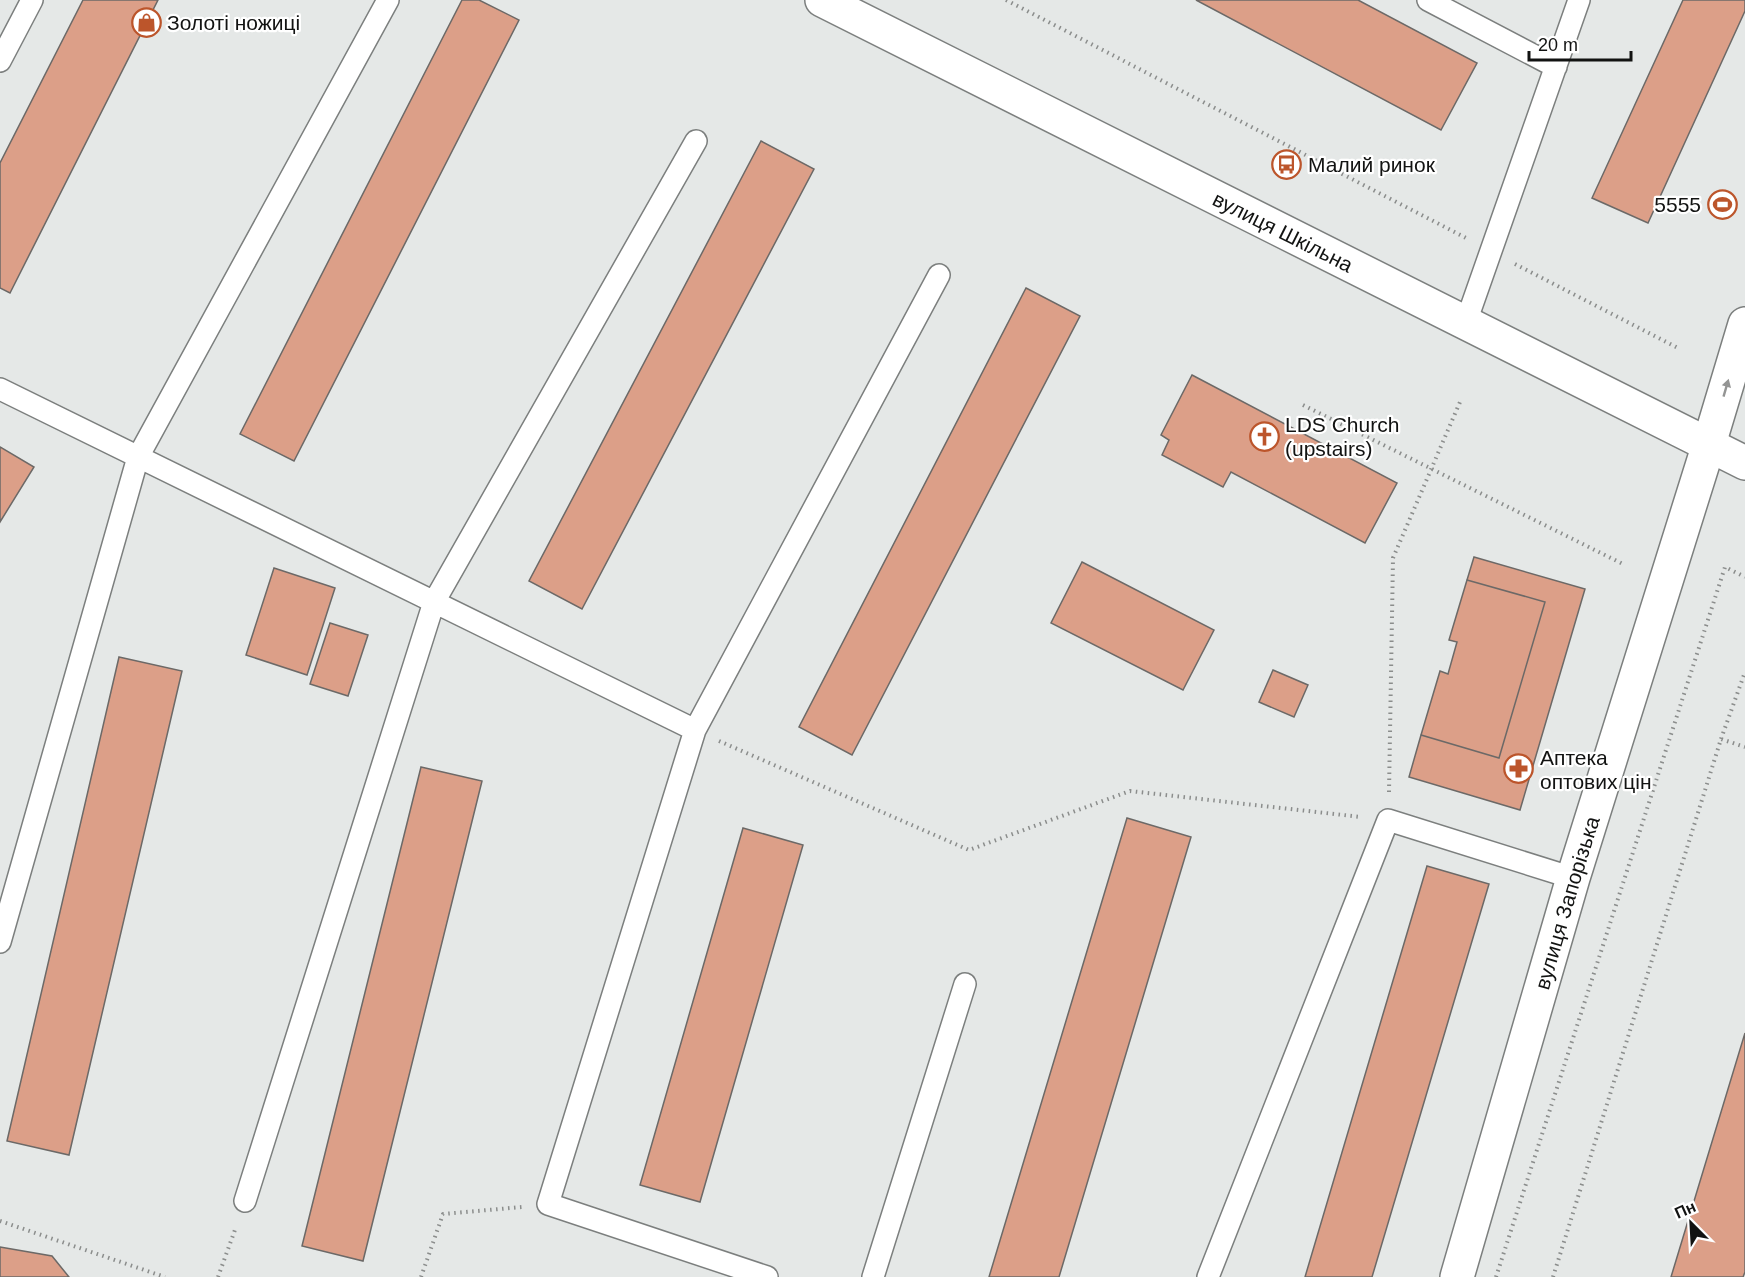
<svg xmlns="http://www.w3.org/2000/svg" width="1745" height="1277" font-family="Arial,sans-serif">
	<rect width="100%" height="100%" fill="#e5e8e7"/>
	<path fill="#dc9f88" stroke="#6c6967" stroke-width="1.5" d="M83,0H158L10,293L0,288V163Z
		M462,0H479L519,20L294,461L240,434Z
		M1196,0H1358L1477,63L1441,130Z
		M1683,0H1745V11L1648,223L1592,198Z
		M761,141L814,169L582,609L529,581Z
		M1026,288L1080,316L852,755L799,727Z
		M1192,375L1397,483L1365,543L1231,472L1223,487L1162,455L1169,440L1161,435Z
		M0,447L34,467L0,522Z
		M1474,557L1585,589L1520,810L1409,777L1421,735L1499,758L1545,602L1467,580Z
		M1082,562L1214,630L1183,690L1051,623Z
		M274,568L335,588L307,675L246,655Z
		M1467,580L1545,602L1499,758L1421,735L1440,671L1448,674L1457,642L1449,640Z
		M330,623L368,635L348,696L310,684Z
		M119,657L182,671L69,1155L7,1141Z
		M1273,670L1308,685L1294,717L1259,702Z
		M421,767L482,781L363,1261L302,1246Z
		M1127,818L1191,837L1059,1277H989Z
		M743,828L803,845L700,1202L640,1185Z
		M1427,866L1489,884L1372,1277H1305Z
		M1745,1033V1272L1743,1277H1671Z
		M0,1247L52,1256L69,1277H0Z"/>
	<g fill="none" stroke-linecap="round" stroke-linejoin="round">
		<defs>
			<path id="lane" d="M1428,0L1556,67
				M0,61L32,0
				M1466,322L1579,0
				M0,389L695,730
				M0,942L138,457L388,0
				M245,1201L434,602L696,141
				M767,1277L548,1204L695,730L939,275
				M873,1277L965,984
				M1208,1277L1388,820L1573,878"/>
			<g id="secondary">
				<path id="s1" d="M822,0L1745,463"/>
				<path id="s2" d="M1457,1277L1573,878L1709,444L1745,324"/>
			</g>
		</defs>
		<use href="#lane" stroke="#7c7f7e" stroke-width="24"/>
		<use href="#secondary" stroke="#7c7f7e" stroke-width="36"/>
		<path stroke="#8b8d8c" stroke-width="4" stroke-dasharray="1.5 4.5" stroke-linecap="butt" d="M1006,0L1466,238
			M1515,264L1680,349
			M1303,405L1625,565
			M1721,739L1745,672
			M719,741L969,850L1130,791L1361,817
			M1389,792L1393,558L1460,402
			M0,1221L165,1277
			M218,1277L236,1227
			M421,1277L443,1214L522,1207
			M1496,1277L1725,567L1745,577
			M1553,1277L1721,739L1745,747"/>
		<use href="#lane" stroke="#fff" stroke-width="21"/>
		<use href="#secondary" stroke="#fff" stroke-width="33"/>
	</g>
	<defs><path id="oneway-solid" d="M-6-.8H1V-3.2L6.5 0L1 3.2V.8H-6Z" transform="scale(1.5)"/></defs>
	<use fill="#949594" href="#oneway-solid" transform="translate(1726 388) rotate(-74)"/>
	<defs>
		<symbol id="shop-ring" viewBox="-11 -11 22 22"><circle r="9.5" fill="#fff" stroke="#bc552b" stroke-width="1.5"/><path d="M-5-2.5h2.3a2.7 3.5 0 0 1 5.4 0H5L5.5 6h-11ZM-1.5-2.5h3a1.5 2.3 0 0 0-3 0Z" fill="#bc552b"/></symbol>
		<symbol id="bus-ring" viewBox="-11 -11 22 22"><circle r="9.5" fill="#fff" stroke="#bc552b" stroke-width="1.5"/><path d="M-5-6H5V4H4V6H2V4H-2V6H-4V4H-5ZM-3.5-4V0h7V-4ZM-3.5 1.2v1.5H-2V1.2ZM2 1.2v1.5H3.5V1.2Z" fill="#bc552b"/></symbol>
		<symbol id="stadium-ring" viewBox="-11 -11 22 22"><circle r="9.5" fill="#fff" stroke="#bc552b" stroke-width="1.5"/><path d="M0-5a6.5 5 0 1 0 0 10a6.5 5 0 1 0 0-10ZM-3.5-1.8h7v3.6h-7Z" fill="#bc552b"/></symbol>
		<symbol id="church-ring" viewBox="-11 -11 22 22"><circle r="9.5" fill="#fff" stroke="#bc552b" stroke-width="1.5"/><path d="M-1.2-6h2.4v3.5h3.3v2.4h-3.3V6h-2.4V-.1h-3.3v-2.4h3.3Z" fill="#bc552b"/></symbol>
		<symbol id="pharmacy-ring" viewBox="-11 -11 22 22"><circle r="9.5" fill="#fff" stroke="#bc552b" stroke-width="1.5"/><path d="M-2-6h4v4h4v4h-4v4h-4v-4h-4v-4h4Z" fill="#bc552b"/></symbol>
	</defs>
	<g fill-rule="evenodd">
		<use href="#shop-ring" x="130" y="6" width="33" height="33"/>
		<use href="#bus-ring" x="1270" y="148" width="33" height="33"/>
		<use href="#stadium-ring" x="1706" y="188" width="33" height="33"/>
		<use href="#church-ring" x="1248" y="420" width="33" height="33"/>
		<use href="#pharmacy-ring" x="1502" y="752" width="33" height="33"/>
	</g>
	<g text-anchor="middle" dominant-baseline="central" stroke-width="4.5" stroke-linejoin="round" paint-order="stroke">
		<g font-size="21" fill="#121312" stroke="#fff" text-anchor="start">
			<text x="167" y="22">Золоті ножиці</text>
			<text x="1308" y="164">Малий ринок</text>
			<text x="1701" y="204" text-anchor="end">5555</text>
			<text x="1285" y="424">LDS Church<tspan x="1285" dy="24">(upstairs)</tspan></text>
			<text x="1540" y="757">Аптека<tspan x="1540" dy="24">оптових цін</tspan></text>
		</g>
		<g font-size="21" fill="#121312" stroke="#fff">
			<text stroke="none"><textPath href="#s1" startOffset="516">вулиця Шкільна</textPath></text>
			<text stroke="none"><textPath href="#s2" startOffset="390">вулиця Запорізька</textPath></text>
		</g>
	</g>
	<g transform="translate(1691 1223) rotate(336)" stroke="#ffffff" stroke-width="4.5" paint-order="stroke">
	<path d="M0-4.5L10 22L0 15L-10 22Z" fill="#121312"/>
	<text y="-9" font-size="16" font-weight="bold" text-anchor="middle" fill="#121312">Пн</text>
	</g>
	<path d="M1529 51v9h102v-9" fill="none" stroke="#121312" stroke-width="3"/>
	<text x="1538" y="51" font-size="18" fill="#121312" stroke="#ffffff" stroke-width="4.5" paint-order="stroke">20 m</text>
</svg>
